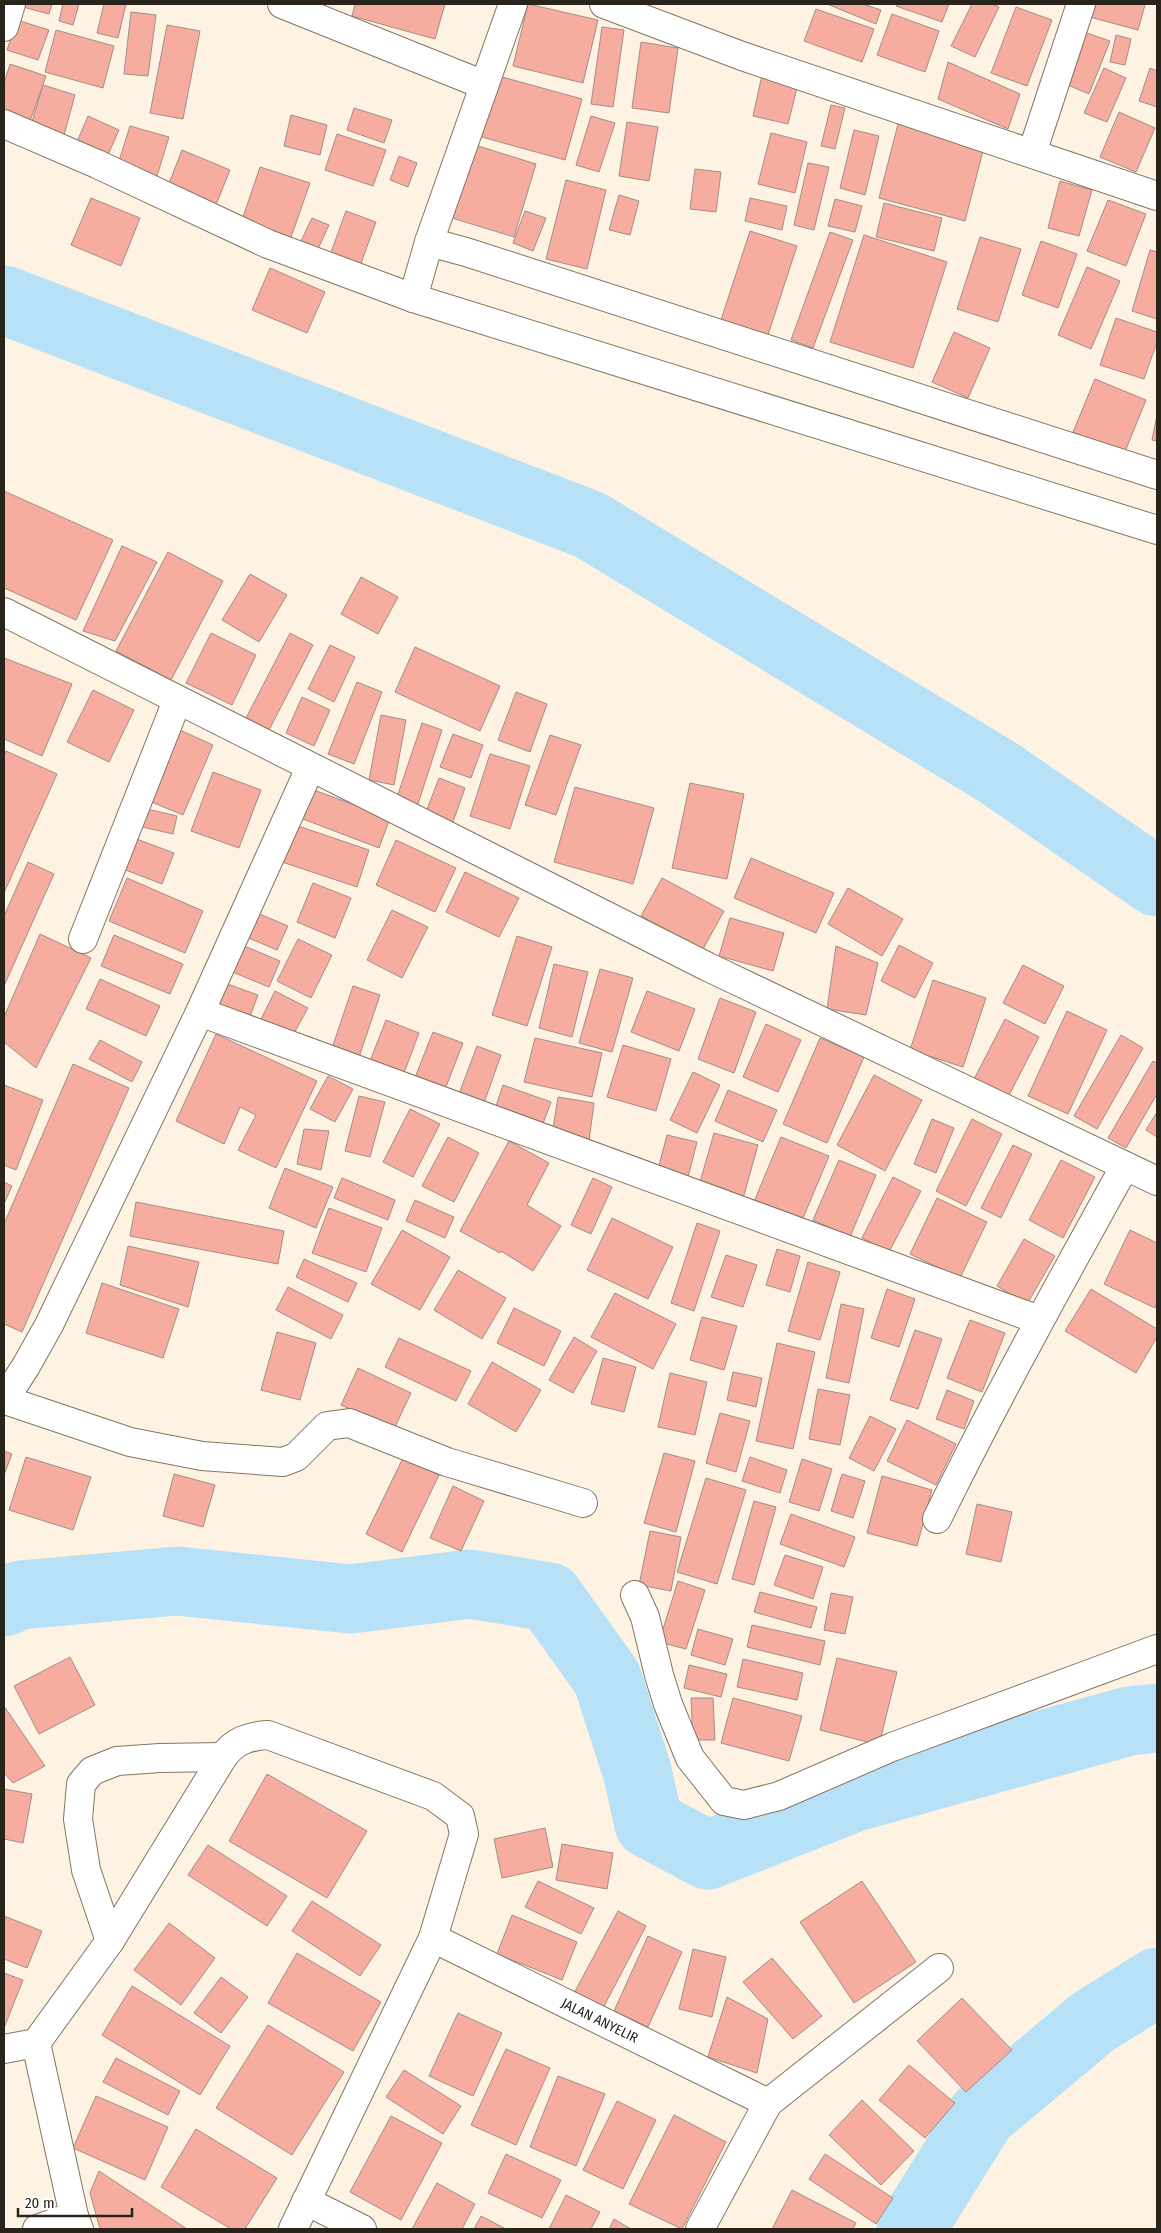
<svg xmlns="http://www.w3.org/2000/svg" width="1161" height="2233" font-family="'Fira Sans Condensed',sans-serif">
	<rect width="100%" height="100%" fill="#fef2e2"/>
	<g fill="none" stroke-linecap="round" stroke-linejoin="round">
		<path stroke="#b7e1f7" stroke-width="69" d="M4,300L590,525L999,773L1157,882
			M4,1602L20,1595L177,1581L351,1599L470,1584L549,1597L607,1678L637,1771L649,1824L708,1855L855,1797L1129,1721L1157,1718
			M911,2229L982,2115L1093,2022L1157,1982"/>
	</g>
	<path fill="#f6ac9f" stroke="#a58c88" d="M24,4H52L49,14L23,7Z
		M63,4H79L73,25L59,21Z
		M104,4H126L118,38L97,33Z
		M355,4H445L435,39L352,16Z
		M528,4L598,20L583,83L513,66Z
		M827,4H863L881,10L876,24Z
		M897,4H949L942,22L896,6Z
		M972,4H993L999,7L975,57L951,46Z
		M1089,4H1142L1145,5L1138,30L1086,16Z
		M1016,7L1052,20L1027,86L991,73Z
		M816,9L874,29L862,62L804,41Z
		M131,12L156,15L148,76L124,74Z
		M892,14L939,31L925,72L877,55Z
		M17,20L49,30L38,60L7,50Z
		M167,25L200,31L183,119L150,113Z
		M602,27L624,30L613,107L591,104Z
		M56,30L114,46L103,88L45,72Z
		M1081,31L1110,41L1089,94L1061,82Z
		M1116,35L1131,39L1125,65L1110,62Z
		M641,42L678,48L669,113L632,108Z
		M948,62L1020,94L1008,129L938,99Z
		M10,64L46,76L29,124L4,115V83Z
		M1104,68L1126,78L1107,122L1084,113Z
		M1150,68L1157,71V107L1139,101Z
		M495,75L582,99L565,160L478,136Z
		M762,75L798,84L788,124L753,116Z
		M43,85L75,95L64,135L31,125Z
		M831,105L845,108L835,149L821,146Z
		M354,108L392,120L384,143L347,130Z
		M1119,112L1155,128L1136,172L1100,157Z
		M291,115L327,125L320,155L284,146Z
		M88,116L119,130L107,157L76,144Z
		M591,116L615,123L599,172L576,165Z
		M627,122L658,127L649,181L619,176Z
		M898,124L984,147L965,221L879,198Z
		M130,126L169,137L157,176L118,164Z
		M854,130L879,136L865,195L840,188Z
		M771,133L807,142L795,193L758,184Z
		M337,134L386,150L373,186L325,170Z
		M475,145L536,164L514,237L452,218Z
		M182,150L230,170L216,205L168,186Z
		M399,156L417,163L408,187L390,180Z
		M808,163L829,167L814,230L794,225Z
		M260,167L310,183L290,240L241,223Z
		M695,169L721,172L716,212L690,209Z
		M566,180L606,190L587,269L546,259Z
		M1060,181L1092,190L1079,236L1048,228Z
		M619,195L639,201L630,235L609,230Z
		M91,198L140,218L121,266L71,245Z
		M750,198L787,206L782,230L745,221Z
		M835,199L862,206L855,232L828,226Z
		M1108,200L1146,214L1126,266L1087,251Z
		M884,203L942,218L934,251L876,237Z
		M346,211L376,222L360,266L330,255Z
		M525,211L546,218L533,251L513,243Z
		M312,218L329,225L317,251L300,243Z
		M750,231L797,246L767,338L720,323Z
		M830,232L853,240L813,348L791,340Z
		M864,235L947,262L913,368L830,342Z
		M980,237L1021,249L998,322L957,309Z
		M1041,241L1077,254L1058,308L1022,295Z
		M1150,250L1157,252V319L1132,311Z
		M1087,267L1120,281L1091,349L1058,335Z
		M270,268L325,292L307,333L252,310Z
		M1116,318L1157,332V342L1144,379L1100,365Z
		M954,332L990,348L968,398L932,382Z
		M1095,379L1146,400L1124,454L1073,432Z
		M1157,415V441L1152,440Z
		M4,491L113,540L76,620L4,588Z
		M122,546L157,562L115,641L83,631Z
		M168,552L223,581L171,680L116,651Z
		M250,574L287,595L259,642L222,620Z
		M361,577L398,597L378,634L341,614Z
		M211,633L256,655L232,705L186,683Z
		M290,633L313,645L269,730L246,718Z
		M330,645L355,657L334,702L308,689Z
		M415,647L500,686L480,731L395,692Z
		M4,658L72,684L42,756L4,739Z
		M357,682L382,692L354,764L328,754Z
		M93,690L134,710L109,762L67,742Z
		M516,692L547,704L530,752L498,740Z
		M302,697L330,710L314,746L286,733Z
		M381,715L406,720L394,785L369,780Z
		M422,723L442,730L416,810L395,803Z
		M173,727L213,745L183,815L142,798Z
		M453,734L483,745L471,778L440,767Z
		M550,735L581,745L556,815L525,805Z
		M6,751L57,774L4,893V756Z
		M490,754L530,766L510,829L470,816Z
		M213,772L261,790L239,848L191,831Z
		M439,778L465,788L453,822L426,812Z
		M690,783L744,794L727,879L672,868Z
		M575,787L654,808L633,884L554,862Z
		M314,790L390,818L379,848L303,819Z
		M147,809L177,816L173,834L142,827Z
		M295,825L369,850L357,887L282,862Z
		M134,838L174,853L162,884L123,869Z
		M396,840L456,868L435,912L376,885Z
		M751,858L834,893L816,933L734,898Z
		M28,862L54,874L4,986V916Z
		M465,872L519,898L499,937L446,912Z
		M127,878L203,911L185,953L109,921Z
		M662,878L724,911L703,949L641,916Z
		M313,883L351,898L335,938L297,922Z
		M848,888L903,919L882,956L828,924Z
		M392,910L428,927L402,978L367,960Z
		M255,912L288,926L277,950L244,936Z
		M730,918L784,933L773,971L719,956Z
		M40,934L91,958L36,1068L4,1042V1017Z
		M114,935L183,964L170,994L101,966Z
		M517,936L552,947L527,1026L492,1015Z
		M298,939L332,955L311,998L277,981Z
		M242,945L280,961L269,987L230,971Z
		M899,945L933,963L915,998L881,981Z
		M836,946L878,963L866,1015L827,1009Z
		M554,964L588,972L572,1037L539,1028Z
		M1023,965L1064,986L1045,1024L1003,1003Z
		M600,969L633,978L612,1052L579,1043Z
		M100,979L160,1006L146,1036L86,1009Z
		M933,980L986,998L963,1067L910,1050Z
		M222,982L258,995L248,1022L213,1010Z
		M353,986L380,995L357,1063L330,1054Z
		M275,991L308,1008L292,1037L260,1021Z
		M647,991L695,1009L679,1051L631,1032Z
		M720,998L756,1012L734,1073L698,1059Z
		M1067,1011L1107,1030L1068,1114L1028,1096Z
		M1005,1019L1039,1037L1005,1103L971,1085Z
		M386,1020L419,1033L404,1073L370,1061Z
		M766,1024L801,1040L778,1092L743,1077Z
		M433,1032L463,1043L444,1092L414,1080Z
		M216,1034L317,1081L276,1168L238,1150L256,1115L240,1107L224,1144L176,1121Z
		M1121,1035L1143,1048L1097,1129L1074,1116Z
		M535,1038L602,1053L592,1097L524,1082Z
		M820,1038L864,1057L827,1143L783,1124Z
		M100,1040L142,1062L132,1082L89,1059Z
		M623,1045L671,1059L656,1111L607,1097Z
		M477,1046L501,1055L484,1103L459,1094Z
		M1153,1061L1157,1063V1094L1126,1148L1108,1138Z
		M73,1064L129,1088L22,1332L4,1324V1224Z
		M693,1072L720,1085L697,1133L670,1120Z
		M874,1075L922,1100L885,1171L837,1145Z
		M328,1076L353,1089L335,1122L310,1109Z
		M4,1085L43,1100L16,1170L4,1165Z
		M503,1085L551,1102L541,1129L494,1112Z
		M728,1090L777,1110L763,1142L715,1121Z
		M359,1096L385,1102L370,1157L345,1151Z
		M558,1097L594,1103L589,1141L552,1135Z
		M410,1109L440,1124L413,1177L383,1162Z
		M1157,1112V1137L1146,1130Z
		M932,1119L954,1128L936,1173L914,1164Z
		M972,1119L1002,1134L966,1206L936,1191Z
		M304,1129L329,1131L321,1170L297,1164Z
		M714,1133L758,1145L742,1202L698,1189Z
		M667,1135L697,1142L687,1181L657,1173Z
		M448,1137L479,1153L454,1202L422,1186Z
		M781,1137L829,1156L801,1223L753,1204Z
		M509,1141L549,1163L527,1205L561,1226L533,1271L501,1251L500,1253L460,1231Z
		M1013,1145L1032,1154L1001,1218L981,1208Z
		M839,1160L876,1175L850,1237L813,1220Z
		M1061,1160L1095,1177L1063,1238L1029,1220Z
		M285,1168L333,1187L316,1228L269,1208Z
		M893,1177L921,1191L889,1252L862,1238Z
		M342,1178L395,1200L388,1220L334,1198Z
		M593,1178L612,1187L591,1234L571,1225Z
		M4,1182L12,1186L4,1204Z
		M937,1198L987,1222L960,1278L910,1254Z
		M415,1200L454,1217L445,1238L406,1221Z
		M136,1202L284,1231L278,1264L130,1236Z
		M329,1208L382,1228L366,1272L312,1253Z
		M612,1218L673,1247L648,1299L587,1270Z
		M697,1223L720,1231L694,1311L671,1303Z
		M402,1230L450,1257L420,1310L371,1284Z
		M1130,1230L1157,1243V1302L1155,1308L1104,1284Z
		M1024,1239L1055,1256L1027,1304L997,1286Z
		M128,1246L199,1262L188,1307L120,1285Z
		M777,1249L800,1256L790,1292L766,1285Z
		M726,1255L757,1265L743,1307L711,1297Z
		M304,1259L357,1283L348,1302L296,1277Z
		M808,1262L840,1272L820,1340L788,1331Z
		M458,1270L506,1298L482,1339L434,1310Z
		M102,1283L179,1309L163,1358L86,1333Z
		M288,1287L343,1315L331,1339L276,1310Z
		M887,1289L915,1299L899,1347L871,1338Z
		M1091,1289L1157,1329V1337L1136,1373L1065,1331Z
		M615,1293L676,1324L653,1369L591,1337Z
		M841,1304L864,1309L849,1383L826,1378Z
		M514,1308L561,1331L544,1366L497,1343Z
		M702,1317L737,1326L724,1370L690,1360Z
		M970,1320L1005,1333L982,1392L947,1378Z
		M915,1330L942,1339L918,1409L890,1400Z
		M277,1332L316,1343L300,1400L261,1390Z
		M574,1337L597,1351L573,1393L549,1380Z
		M399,1338L471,1371L456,1401L385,1367Z
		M777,1343L815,1352L793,1449L756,1441Z
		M603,1358L636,1367L624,1412L591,1404Z
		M492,1362L541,1390L516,1432L468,1404Z
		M358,1368L411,1393L394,1429L341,1405Z
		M733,1372L762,1378L756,1407L727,1400Z
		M670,1373L707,1382L695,1435L658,1427Z
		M818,1389L850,1395L840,1445L809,1439Z
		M947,1390L974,1401L964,1429L936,1419Z
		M720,1413L750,1421L736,1472L706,1463Z
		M870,1416L896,1429L874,1471L849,1458Z
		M907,1420L956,1444L936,1485L887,1461Z
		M4,1451L12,1454L4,1475Z
		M664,1453L695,1461L676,1532L644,1523Z
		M26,1457L91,1477L73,1530L9,1510Z
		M750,1457L787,1470L780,1493L742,1481Z
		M403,1458L439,1475L402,1552L366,1534Z
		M802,1459L832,1469L819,1511L789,1502Z
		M174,1474L215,1485L203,1527L163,1516Z
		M842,1474L865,1481L853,1518L831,1511Z
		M882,1476L932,1490L917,1546L867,1533Z
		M706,1478L746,1490L717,1584L677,1572Z
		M453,1486L484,1501L461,1551L430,1538Z
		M754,1501L776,1507L754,1585L732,1579Z
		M977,1504L1012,1512L1001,1562L966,1554Z
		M791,1514L855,1537L844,1567L780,1544Z
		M650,1531L681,1537L671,1591L639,1585Z
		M785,1555L823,1567L813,1599L774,1585Z
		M678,1581L705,1590L686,1649L659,1642Z
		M760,1592L817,1607L811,1628L754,1612Z
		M831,1593L853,1597L845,1634L824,1630Z
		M752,1625L825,1641L820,1665L747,1647Z
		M698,1629L733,1639L725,1665L691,1655Z
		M70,1657L95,1705L39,1734L14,1686Z
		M837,1658L897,1672L879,1745L820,1730Z
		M743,1659L803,1673L797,1700L737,1687Z
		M689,1665L727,1674L721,1697L684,1688Z
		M691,1698H713L715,1740H693Z
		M733,1698L802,1716L789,1761L721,1743Z
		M4,1706L45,1766L13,1783L4,1773Z
		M267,1774L367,1831L327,1898L229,1841Z
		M4,1789L32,1794L23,1843L4,1839Z
		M545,1828L553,1867L502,1878L494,1839Z
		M562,1844L613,1853L607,1889L556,1880Z
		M208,1845L287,1896L267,1926L188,1875Z
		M538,1881L594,1908L581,1934L525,1907Z
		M862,1881L916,1962L854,2003L800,1922Z
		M312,1901L381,1945L360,1976L292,1931Z
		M618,1911L646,1926L601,2012L572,1997Z
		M512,1915L577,1942L562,1980L497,1954Z
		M4,1916L42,1931L27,1968L4,1959Z
		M169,1923L215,1958L181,2005L134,1970Z
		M648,1936L682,1952L648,2027L614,2011Z
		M693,1949L726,1957L712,2017L679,2009Z
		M297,1953L381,2002L353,2051L268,2003Z
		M772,1958L822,2016L793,2039L743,1982Z
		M4,1973L23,1980L4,2028Z
		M221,1977L248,1997L221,2033L194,2013Z
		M132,1986L230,2046L200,2095L102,2035Z
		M727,1997L768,2019L757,2073L708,2057Z
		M962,1998L1012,2050L966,2092L917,2041Z
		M458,2013L502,2033L473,2096L429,2076Z
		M268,2025L344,2072L292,2155L216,2108Z
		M506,2049L550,2068L516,2145L471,2125Z
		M116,2058L180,2091L168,2115L103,2082Z
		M909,2065L955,2103L925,2138L879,2100Z
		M404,2070L461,2106L443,2134L386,2097Z
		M558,2076L605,2094L576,2166L530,2147Z
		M96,2096L168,2127L145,2180L73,2148Z
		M862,2100L914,2151L881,2185L829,2135Z
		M617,2101L656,2120L623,2189L583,2170Z
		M674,2115L726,2142L682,2229L629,2204Z
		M391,2116L442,2143L401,2220L350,2192Z
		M196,2129L277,2178L245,2229H231L161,2187Z
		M506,2154L561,2180L542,2218L488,2193Z
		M825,2154L893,2198L876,2224L809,2179Z
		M99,2171L187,2229H100L90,2193Z
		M437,2183L475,2204L462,2229H412Z
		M792,2190L856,2223L853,2229H772Z
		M566,2195L600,2212L591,2229H549Z
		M481,2216L506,2229H474Z
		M614,2219L631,2229H609Z"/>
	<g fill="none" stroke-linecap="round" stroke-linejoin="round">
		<defs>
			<g id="street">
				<path d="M282,4L484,85"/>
				<path d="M604,4L742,56L1157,196"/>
				<path d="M4,27L11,4"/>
				<path d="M4,124L97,164L268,244L413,298L1157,530"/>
				<path d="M1032,153L1081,4"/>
				<path d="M429,242L466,252L1157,475"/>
				<path d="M413,298L429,242L513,4"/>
				<path d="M4,612L708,967L1157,1181"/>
				<path d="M83,939L177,701"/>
				<path d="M200,1012L1039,1320"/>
				<path d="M4,1400L26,1366L49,1325L200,1012L310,768"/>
				<path d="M5,1400L130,1442L202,1456L269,1461L283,1462L296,1457L327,1426L349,1423L447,1462L583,1503"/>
				<path d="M937,1519C996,1399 1060,1283 1125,1166"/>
				<path d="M635,1595L645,1617L659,1675L668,1704L690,1758L724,1801L744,1805L779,1796L892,1747L1157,1649"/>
				<path id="s1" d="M433,1938L768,2103"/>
				<path d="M110,1941L86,1870L78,1819L81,1784L92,1771L117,1761L160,1758L223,1757"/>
				<path d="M36,2043L74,2216L79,2229"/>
				<path d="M4,2049L36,2043L110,1941L223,1757C234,1741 249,1736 268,1735L433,1796L460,1816L464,1834L433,1938L293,2229"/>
				<path d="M306,2201L362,2229"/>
				<path d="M37,2229L74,2216"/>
				<path d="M700,2229L768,2103L939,1968"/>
			</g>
		</defs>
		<use href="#street" stroke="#837564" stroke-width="30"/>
		<use href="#street" stroke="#fff" stroke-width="28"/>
	</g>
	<g text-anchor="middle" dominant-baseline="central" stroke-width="4" stroke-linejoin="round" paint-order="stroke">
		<g font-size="14" fill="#28231b" stroke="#fff">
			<text stroke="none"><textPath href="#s1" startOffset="186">JALAN ANYELIR</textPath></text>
		</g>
	</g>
	<rect width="1161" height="2233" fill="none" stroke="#28231b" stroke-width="10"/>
	<path d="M18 2208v8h114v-8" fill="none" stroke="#28231b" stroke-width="2.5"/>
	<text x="25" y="2208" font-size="15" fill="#28231b" stroke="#ffffff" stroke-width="4" paint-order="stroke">20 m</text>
</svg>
